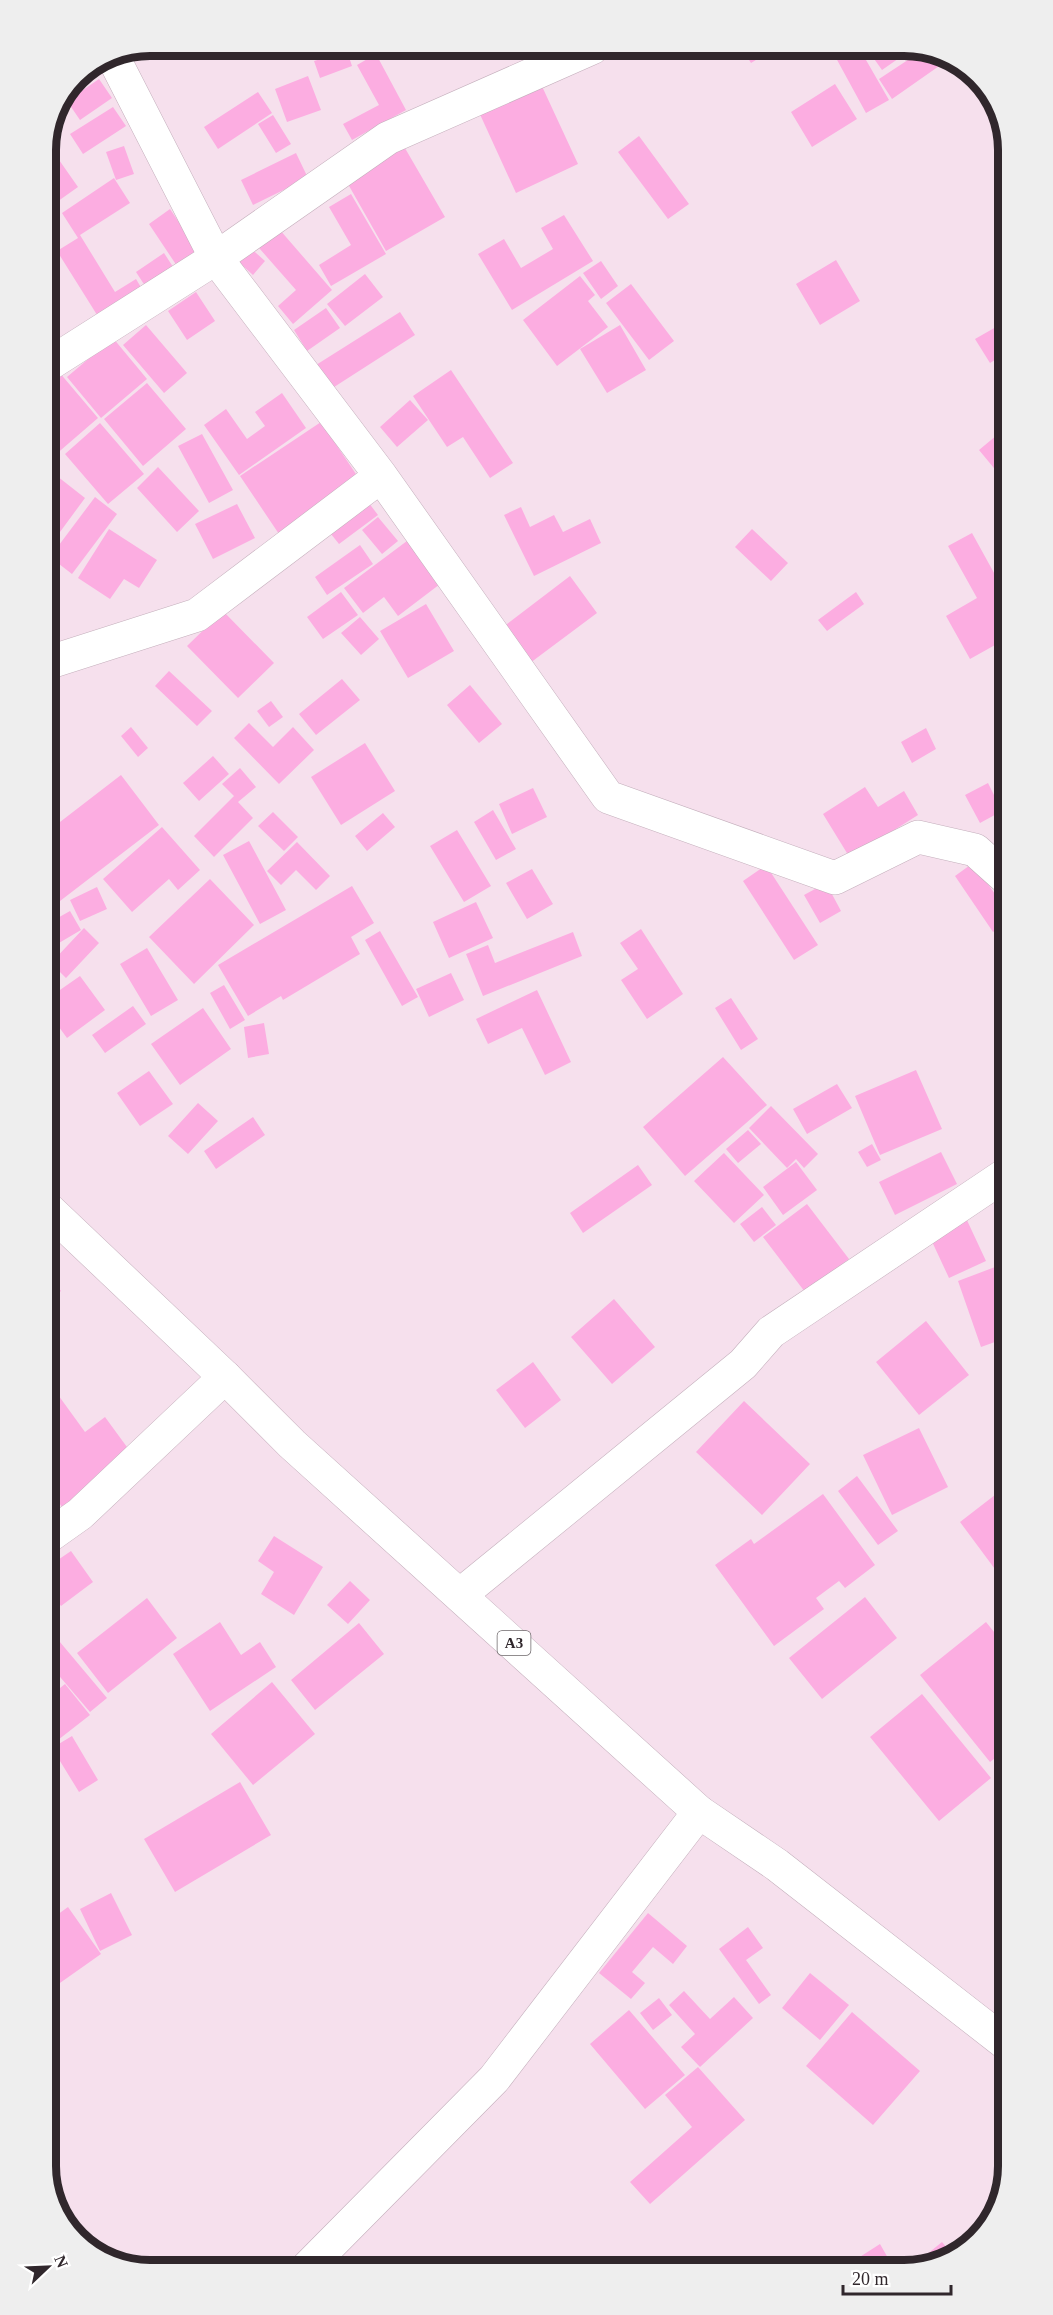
<svg xmlns="http://www.w3.org/2000/svg" width="1053" height="2315" font-family="Georgia,serif">
	<rect width="100%" height="100%" fill="#f6e0ed"/>
	<path fill="#fcade1" d="M910,45L915,47L882,70L865,46Z
		M779,46L751,63L741,47Z
		M858,46L889,100L866,113L836,58Z
		M923,50L936,55L942,64L892,99L879,79Z
		M347,51L352,66L320,78L314,61Z
		M376,54L406,110L352,140L343,124L379,105L357,65Z
		M308,76L321,110L287,122L275,89Z
		M99,79L112,98L80,120L67,101Z
		M540,82L578,164L516,193L478,110Z
		M835,84L857,119L812,147L791,112Z
		M258,92L272,113L218,149L204,127Z
		M113,107L126,126L83,154L70,134Z
		M273,115L291,144L276,153L258,124Z
		M639,136L689,204L668,219L618,152Z
		M402,143L445,217L386,251L344,177Z
		M124,146L134,174L116,180L106,152Z
		M50,147L78,187L54,204L45,192V150Z
		M296,153L308,178L253,205L241,180Z
		M114,178L130,203L80,235L115,292L136,279L148,299L104,326L57,251L78,238L62,213Z
		M351,194L386,254L331,286L319,265L351,245L329,207Z
		M45,201L58,221L45,229Z
		M170,209L199,252L177,266L149,224Z
		M564,215L593,261L512,310L478,254L504,239L521,268L553,249L541,228Z
		M273,222L332,290L293,324L278,306L296,290L252,240Z
		M246,244L265,261L253,275L234,258Z
		M164,253L179,276L151,295L136,272Z
		M836,260L860,301L820,325L796,284Z
		M601,261L618,286L601,299L583,273Z
		M365,274L383,297L345,326L327,304Z
		M580,276L595,295L588,301L608,327L557,366L523,320Z
		M631,284L674,341L649,360L606,303Z
		M196,292L215,321L187,340L168,311Z
		M326,308L340,328L307,351L294,330Z
		M400,312L415,335L331,389L316,365Z
		M1003,323V355L990,363L975,339Z
		M146,325L187,373L164,393L123,345Z
		M620,325L646,370L607,393L580,349Z
		M113,338L147,379L101,418L67,377Z
		M1003,360V379L994,367Z
		M451,370L513,463L490,478L463,437L447,447L413,396Z
		M59,372L98,418L54,456L46,446V383Z
		M147,383L186,429L143,466L104,419Z
		M282,393L306,428L239,475L204,425L226,409L247,439L265,426L255,412Z
		M410,400L428,420L397,447L380,427Z
		M321,422L364,486L283,540L240,476Z
		M100,423L144,474L108,504L65,454Z
		M1003,430V479L979,450Z
		M202,434L233,490L209,503L178,446Z
		M158,467L199,511L177,532L137,488Z
		M48,469L85,498L46,551V472Z
		M362,494L378,515L339,544L323,524Z
		M95,497L117,514L72,574L50,557Z
		M237,504L255,538L213,559L195,524Z
		M521,507L530,527L554,515L563,532L590,519L601,543L534,576L504,515Z
		M378,517L398,541L382,554L362,530Z
		M109,529L157,560L139,588L124,579L110,599L78,578Z
		M752,529L788,563L771,581L735,547Z
		M972,533L1004,591V605L995,610L1004,626V640L970,659L946,616L977,598L948,546Z
		M411,538L444,581L398,616L384,597L363,613L344,588Z
		M360,545L373,564L327,595L315,577Z
		M570,576L597,613L526,666L499,630Z
		M341,592L358,615L323,639L307,617Z
		M856,592L864,604L827,631L818,620Z
		M426,604L454,651L408,678L380,631Z
		M223,611L274,663L238,698L187,646Z
		M360,617L379,639L361,655L341,633Z
		M169,671L212,711L197,726L155,686Z
		M342,679L360,700L316,735L299,714Z
		M470,685L502,724L479,743L447,705Z
		M47,689L60,706L47,716Z
		M271,701L283,717L269,727L257,711Z
		M249,723L273,747L293,727L314,750L279,784L234,738Z
		M131,727L148,748L138,757L121,736Z
		M926,728L936,749L912,763L901,742Z
		M365,743L395,791L341,825L311,777Z
		M213,756L229,774L199,801L183,783Z
		M240,768L256,787L238,802L253,818L214,857L194,836L234,796L222,784Z
		M121,775L159,825L47,911V832Z
		M988,783L1002,811L980,823L965,795Z
		M865,787L878,807L904,791L918,815L850,858L823,814Z
		M533,788L547,817L512,834L499,804Z
		M493,810L516,849L496,860L474,822Z
		M273,812L298,837L284,851L258,826Z
		M383,813L395,827L367,851L355,836Z
		M162,827L200,870L178,890L169,879L132,912L103,879Z
		M457,830L491,886L464,902L430,846Z
		M249,841L286,910L260,924L223,855Z
		M297,842L330,876L316,890L296,870L281,885L267,871Z
		M973,863L995,894L1004,888L1005,924L993,932L955,876Z
		M766,865L818,945L794,960L743,881Z
		M532,869L553,904L527,919L506,883Z
		M210,879L254,925L194,984L149,937Z
		M826,883L841,911L820,923L804,895Z
		M352,886L374,923L351,937L360,954L283,1000L281,996L248,1016L218,965Z
		M97,887L107,909L80,921L70,900Z
		M476,902L493,938L449,958L433,922Z
		M70,911L81,930L47,950V924Z
		M84,928L99,943L66,978L51,963Z
		M641,929L683,994L647,1019L621,980L638,969L620,943Z
		M380,931L418,997L402,1006L365,940Z
		M573,932L582,956L483,996L466,954L488,945L495,963Z
		M147,948L178,1000L151,1016L120,964Z
		M451,973L464,1000L429,1017L416,989Z
		M80,976L105,1010L67,1038L48,1012L47,999Z
		M224,985L245,1020L230,1029L210,993Z
		M537,990L571,1062L545,1075L522,1028L488,1044L476,1019Z
		M731,998L758,1039L741,1050L715,1008Z
		M133,1006L146,1024L105,1053L92,1035Z
		M203,1008L231,1049L180,1085L151,1044Z
		M264,1023L269,1054L248,1058L244,1027Z
		M723,1057L767,1105L685,1176L643,1127Z
		M916,1070L942,1129L880,1155L855,1096Z
		M149,1071L173,1104L140,1126L117,1093Z
		M837,1084L852,1108L807,1134L793,1109Z
		M198,1103L218,1121L188,1154L168,1136Z
		M771,1106L818,1154L804,1168L796,1159L787,1168L749,1128Z
		M253,1117L265,1135L216,1169L204,1151Z
		M748,1130L761,1144L738,1163L726,1149Z
		M872,1144L881,1160L867,1167L858,1152Z
		M941,1152L957,1184L895,1215L879,1182Z
		M724,1153L764,1195L734,1223L694,1181Z
		M796,1162L817,1190L783,1215L763,1187Z
		M638,1165L652,1185L583,1233L570,1213Z
		M807,1204L849,1259L805,1292L763,1237Z
		M762,1207L776,1225L754,1242L740,1224Z
		M965,1216L986,1261L949,1278L928,1233Z
		M1003,1264L1006,1272V1338L981,1347L958,1281Z
		M48,1275L61,1291L48,1301Z
		M614,1299L655,1347L612,1384L571,1337Z
		M926,1321L969,1375L919,1415L876,1362Z
		M533,1362L561,1400L525,1428L496,1390Z
		M48,1381L85,1432L105,1417L135,1458L64,1510L49,1488Z
		M744,1401L810,1464L762,1515L696,1452Z
		M919,1428L948,1487L892,1515L863,1455Z
		M857,1476L898,1531L878,1545L838,1491Z
		M1004,1488L1006,1491V1584L960,1522Z
		M823,1494L875,1565L845,1588L839,1581L816,1598L824,1609L774,1646L715,1565L751,1539L754,1544Z
		M274,1536L323,1567L294,1615L261,1594L274,1572L258,1561Z
		M71,1551L93,1582L61,1606L49,1589V1566Z
		M350,1581L370,1600L348,1624L327,1605Z
		M865,1597L897,1638L822,1699L789,1658Z
		M147,1598L177,1638L108,1693L77,1653Z
		M220,1622L241,1655L260,1642L276,1667L210,1711L173,1654Z
		M986,1622L1007,1648V1749L990,1762L920,1675Z
		M359,1623L384,1654L315,1710L291,1680Z
		M49,1629L107,1698L90,1712L49,1664Z
		M272,1682L315,1734L253,1785L211,1734Z
		M65,1684L90,1715L49,1747V1697Z
		M922,1694L991,1778L939,1821L870,1737Z
		M72,1736L98,1780L79,1792L52,1748Z
		M240,1782L271,1835L175,1892L144,1839Z
		M111,1893L132,1935L100,1951L80,1909Z
		M68,1907L101,1954L50,1990V1920Z
		M648,1913L687,1946L673,1964L653,1947L632,1972L645,1983L631,1999L599,1973Z
		M748,1927L763,1948L746,1960L771,1995L759,2004L719,1949Z
		M810,1973L849,2005L820,2040L782,2008Z
		M684,1991L710,2019L734,1997L753,2018L700,2067L681,2047L695,2034L669,2005Z
		M659,1998L672,2015L653,2030L640,2013Z
		M629,2010L685,2075L645,2109L590,2044Z
		M852,2012L920,2071L873,2125L806,2066Z
		M698,2067L745,2120L650,2204L630,2182L692,2127L665,2095Z
		M1004,2125L1008,2129V2146L996,2134Z
		M942,2242L952,2254L937,2264H915Z
		M880,2244L892,2265H858L855,2260Z"/>
	<g fill="none" stroke-linecap="round" stroke-linejoin="round">
		<defs>
			<path id="minor" d="M111,53L216,258L381,476L608,797L835,878L918,837L975,850L1004,876
				M46,366L216,258L388,138L592,48
				M47,663L197,615L381,476
				M49,1536L80,1514L225,1377
				M460,1595L743,1364L771,1332L1005,1175
				M306,2269L494,2079L699,1812"/>
			<path id="highway" d="M48,1209L225,1377L292,1444L699,1812L777,1865L1008,2045"/>
		</defs>
		<use href="#minor" stroke="#c4afbc" stroke-width="34"/>
		<use href="#highway" stroke="#c4afbc" stroke-width="34"/>
		<use href="#minor" stroke="#fff" stroke-width="33"/>
		<use href="#highway" stroke="#fff" stroke-width="33"/>
	</g>
	<g text-anchor="middle" dominant-baseline="central" stroke-width="6" stroke-linejoin="round" paint-order="stroke">
		<rect fill="#fff" stroke="#6e686b" stroke-width="1.5" x="497.5" y="1631" width="33" height="24" rx="4.5"/>
		<g font-size="15" font-weight="bold" fill="#30272c">
			<text x="514" y="1643">A3</text>
		</g>
	</g>
	<path d="M0 0H1053V2315H0ZM150 56H904A94 94 0 0 1 998 150V2166A94 94 0 0 1 904 2260H150A94 94 0 0 1 56 2166V150A94 94 0 0 1 150 56Z" fill="#eee" fill-rule="evenodd"/>
	<path fill="none" stroke="#30272c" stroke-width="8" d="M150 56H904A94 94 0 0 1 998 150V2166A94 94 0 0 1 904 2260H150A94 94 0 0 1 56 2166V150A94 94 0 0 1 150 56Z"/>
	<g transform="translate(48 2267) rotate(67)" stroke="#ffffff" stroke-width="4.5" paint-order="stroke">
	<path d="M0-4.5L10 22L0 15L-10 22Z" fill="#30272c"/>
	<text y="-9" font-size="16" font-weight="bold" text-anchor="middle" fill="#30272c">N</text>
	</g>
	<path d="M843 2285v9h108v-9" fill="none" stroke="#30272c" stroke-width="3"/>
	<text x="852" y="2285" font-size="18" fill="#30272c" stroke="#ffffff" stroke-width="4.5" paint-order="stroke">20 m</text>
</svg>
